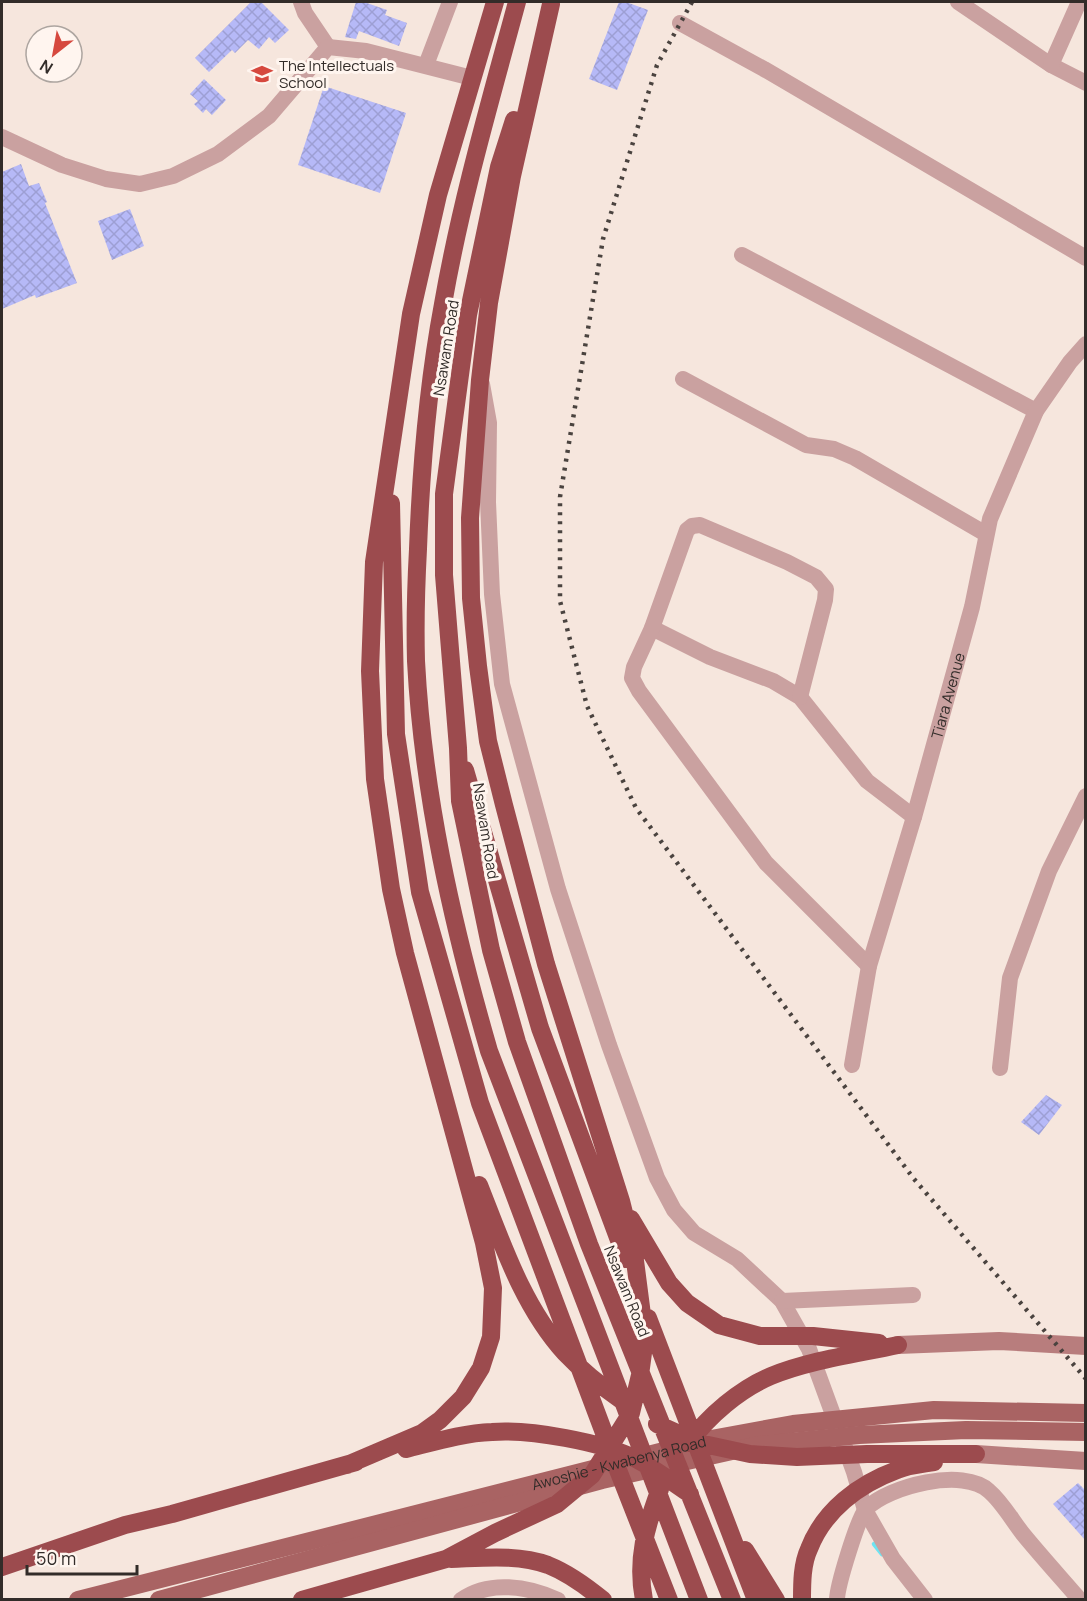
<svg xmlns="http://www.w3.org/2000/svg" width="1087" height="1601" font-family="Manrope,sans-serif">
	<defs>
		<pattern id="building-cross-hatch" width="8" height="8" patternUnits="userSpaceOnUse" patternTransform="scale(1.5)"><rect width="8" height="8" fill="#b6b9f7"/><path d="M0 0l8 8M0 8l8-8" fill="none" stroke="#9d9fd4"/></pattern>
	</defs>
	<rect width="100%" height="100%" fill="#f6e6dd"/>
	<g fill="none" stroke-linecap="round" stroke-linejoin="round">
		<path stroke="#6de4f2" stroke-width="4.5" d="M874,1544L882,1554"/>
	</g>
	<path fill="url(#building-cross-hatch)" d="M251,2H261L289,30L275,43L269,37L259,49L248,40L235,53L232,50L209,72L195,58Z
		M356,2H364L387,10L385,15L407,23L399,46L359,31L356,39L345,37Z
		M619,2H626L648,10L617,90L589,79Z
		M204,79L226,100L212,115L206,109L203,113L194,104L198,101L190,94Z
		M324,86L406,113L380,193L298,165Z
		M21,164L29,186L39,183L47,202L45,203L77,283L36,298L35,295L2,309V172Z
		M130,209L144,246L112,260L98,221Z
		M1046,1095L1062,1105L1039,1135L1021,1122Z
		M1078,1483L1086,1491V1541L1053,1504Z"/>
	<g fill="none" stroke-linecap="round" stroke-linejoin="round">
		<g stroke="#caa1a0" stroke-width="16">
			<path d="M301,2L305,13L328,47"/>
			<path d="M958,2L1051,65L1086,83"/>
			<path d="M680,23L764,69L1086,258"/>
			<path d="M426,65L450,2"/>
			<path d="M1051,65L1079,2"/>
			<path d="M2,137L62,165L106,179L140,184L173,176L218,154L269,116L328,47L366,51L472,78"/>
			<path d="M742,255L1036,411"/>
			<path d="M683,379L806,445L834,449L855,458L986,534"/>
			<path d="M482,384L489,423L488,502L492,594L502,684L558,889L609,1045L657,1178L674,1210L694,1233L737,1259L782,1301L809,1349L854,1472L865,1510L893,1559L925,1600"/>
			<path d="M652,628L710,657L773,681L800,697L867,781L914,817"/>
			<path d="M800,697L825,600L826,589L816,577L787,562L700,525L692,526L687,530L652,628L634,667L632,678L639,691L766,863L869,966"/>
			<path id="s1" d="M852,1065L869,966L914,817L972,607L990,519L1036,411L1070,362L1086,344"/>
			<path d="M1000,1068L1010,978L1049,871L1086,796"/>
			<path d="M782,1301L913,1295"/>
			<path d="M461,1600C489,1580 528,1586 558,1600"/>
			<path d="M837,1600C837,1586 858,1518 866,1509C888,1486 964,1467 989,1491C1002,1502 1012,1520 1023,1534C1041,1556 1061,1578 1080,1600"/>
		</g>
		<path stroke="#b87d7d" stroke-width="18" d="M898,1345L999,1341L1086,1346
			M976,1454L1086,1461"/>
		<g stroke="#a96363" stroke-width="18">
			<path id="s2" d="M78,1600L711,1439L793,1424L934,1410L1086,1413"/>
			<path d="M159,1600L602,1480L759,1445L859,1435L966,1430L1086,1432"/>
		</g>
		<path stroke="#9c4b4e" stroke-width="18" d="M517,2C490,102 461,201 443,304C428,384 421,467 418,549C416,586 415,624 416,661C423,794 452,923 489,1051L699,1600
			M514,120L499,167L468,315L444,494V575L458,748L460,801L491,950L517,1042L589,1244L732,1600
			M391,503L396,734L420,892L480,1103L618,1470L669,1600
			M465,770L540,1028L626,1259
			M479,1185C502,1243 523,1307 565,1353C582,1371 601,1386 621,1400
			M631,1219L669,1283L687,1303L719,1325L760,1336H813L879,1343
			M648,1318L756,1600
			M657,1424L699,1443L750,1454L797,1457L867,1454H976
			M689,1443C708,1416 740,1389 771,1376C810,1360 857,1354 898,1345
			M406,1449C434,1442 463,1433 492,1432C530,1429 602,1442 636,1459C655,1469 672,1482 690,1494
			M347,1465L422,1433L440,1420L463,1397L481,1368L491,1337L493,1288L484,1243L405,953L391,889L375,779L370,671L374,562L411,314L438,195L495,2
			M745,1550L776,1600
			M451,1559C482,1558 518,1554 548,1565C568,1573 586,1586 603,1600
			M2,1567L125,1525L172,1514L356,1462
			M302,1600L446,1559L495,1533L557,1504L592,1475L631,1413L640,1375L645,1338L634,1253L621,1201L546,964L504,805L488,741L478,666L471,598L470,518L480,380L489,303L512,176L551,4
			M644,1600C636,1560 646,1526 660,1489
			M802,1600C802,1583 802,1564 809,1549C824,1510 859,1484 897,1470C908,1465 922,1464 934,1462"/>
		<path stroke="#4a433f" stroke-width="4.5" stroke-dasharray="3 6" stroke-linecap="butt" d="M692,2L657,65L603,239L560,497V601L587,706L636,808L914,1179L1086,1379"/>
	</g>
	<defs>
		<symbol id="school-bare" viewBox="-9 -9 18 18"><path d="M0-5L7-2L0 1L-7-2ZM-4 1L0 2.5L4 1V4Q0 6-4 4Z" fill="#d6483e" stroke="#fff5ef" stroke-width="2.5" paint-order="stroke"/></symbol>
	</defs>
	<g fill-rule="evenodd">
		<use href="#school-bare" x="247" y="59" width="30" height="30"/>
	</g>
	<g text-anchor="middle" dominant-baseline="central" stroke-width="6" stroke-linejoin="round" paint-order="stroke">
		<g font-size="15" fill="#322c29" stroke="#fff5ef" text-anchor="start">
			<text x="279" y="65">The Intellectuals<tspan x="279" dy="17">School</tspan></text>
		</g>
		<g font-size="15" fill="#322c29" stroke="#fff5ef">
			<text transform="translate(446 348) rotate(-81)">Nsawam Road</text>
			<text stroke="none"><textPath href="#s1" startOffset="382">Tiara Avenue</textPath></text>
			<text transform="translate(486 831) rotate(81)">Nsawam Road</text>
			<text transform="translate(627 1291) rotate(68)">Nsawam Road</text>
			<text stroke="none"><textPath href="#s2" startOffset="558">Awoshie - Kwabenya Road</textPath></text>
		</g>
	</g>
	<rect width="1087" height="1601" fill="none" stroke="#322c29" stroke-width="6"/>
	<g transform="translate(54 54) rotate(211)"><circle r="28" fill="#fff5ef" stroke="#ada5a0" stroke-width="1.5"/>
	<path d="M0-4.5L10 22L0 15L-10 22Z" fill="#d6483e"/>
	<text y="-9" font-size="16" font-weight="bold" text-anchor="middle" fill="#322c29">N</text>
	</g>
	<path d="M27 1565v9h110v-9" fill="none" stroke="#322c29" stroke-width="3"/>
	<text x="36" y="1565" font-size="18" fill="#322c29" stroke="#fff5ef" stroke-width="4.5" paint-order="stroke">50 m</text>
</svg>
